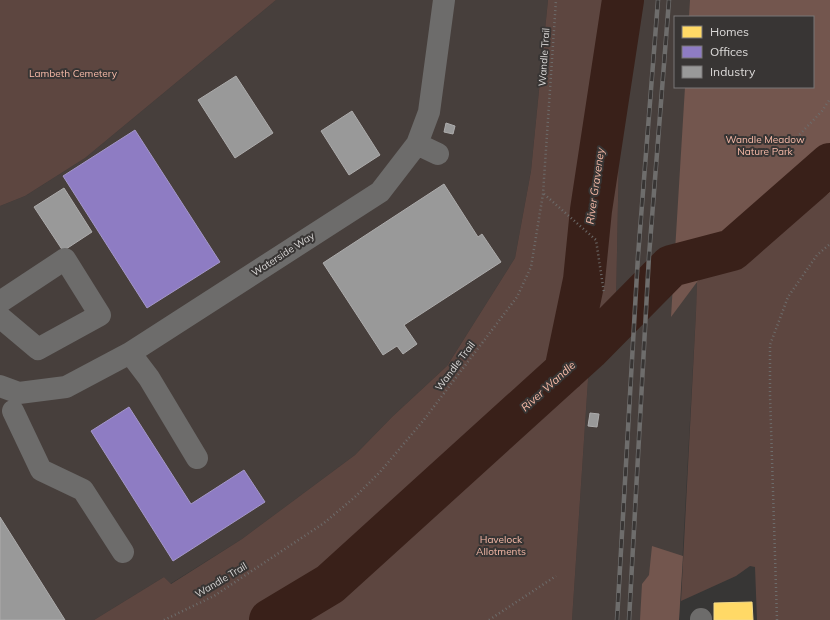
<svg xmlns="http://www.w3.org/2000/svg" width="830" height="620" font-family="Mulish,sans-serif">
	<rect width="100%" height="100%" fill="#373635"/>
	<path fill="#473f3c" d="M276,0H548L531,171L515,258L447,366L392,417L355,455L242,539L170,584L164,577L94,620H0V206L25,196L85,158Z
		M629,0H716L715,17H675V87H711L697,282L696,312L679,620H572L589,365L616,303L620,101Z"/>
	<path fill="#5d4640" d="M0,0H276L85,158L25,196L0,206Z
		M548,0H629L620,101L616,303L589,365L572,620H94L164,577L171,584L242,539L355,455L392,417L447,366L515,258L531,171Z
		M830,193V620H757L755,567L750,566L736,576L681,601L696,312L697,282Z"/>
	<path fill="#73564e" d="M690,0H830V193L697,282L671,317L685,87H813V17H689Z
		M652,546L683,556L679,620H640L642,584L649,575Z"/>
	<path fill="#ffd966" stroke="#f4d988" d="M752,602L753,620H714V603Z"/>
	<path fill="#8e7cc3" stroke="#a598c9" d="M135,130L220,262L147,308L63,176Z
		M129,407L191,504L244,470L265,502L173,561L91,431Z"/>
	<path fill="#999" stroke="#adacac" d="M236,76L273,133L235,158L198,100Z
		M352,111L380,155L349,175L321,131Z
		M446,123L455,126L453,134L444,132Z
		M444,184L478,237L482,234L501,262L404,325L417,344L403,354L397,346L383,355L323,263Z
		M64,188L92,232L63,251L34,207Z
		M590,413L599,414L597,427L588,426Z
		M0,517L65,620H0Z"/>
	<g fill="none" stroke-linecap="round" stroke-linejoin="round">
		<path stroke="#392019" stroke-width="42" d="M565,371L584,280L591,210L623,0
			M270,620L330,584L589,349L671,266L732,250L830,164"/>
		<path stroke="#6d6c6b" stroke-width="2.5" stroke-dasharray="1 3" stroke-linecap="butt" d="M783,152L822,111L830,99
			M544,194L596,240L604,293
			M164,620L214,596L324,523L355,497L380,472L423,421L517,297L531,267L543,194L556,0
			M489,620L556,576
			M777,620L770,395V345L788,297L817,255L830,244"/>
		<path stroke="#6d6c6b" stroke-width="22" d="M417,144L438,154
			M0,302L65,259L100,315L38,349L0,317
			M130,353L149,378L197,458
			M0,386L19,393L66,387L130,353L380,192L417,144L429,112L444,0
			M13,411L41,470L83,490L123,552
			M701,619V620"/>
		<defs>
			<path id="rail" d="M617,620L638,256L658,0
				M629,620L649,256L669,0"/>
		</defs>
		<use href="#rail" stroke="#6e6d6c" stroke-width="4.5"/>
		<use href="#rail" stroke="#383534" stroke-width="3" stroke-dasharray="9" stroke-linecap="butt"/>
	</g>
	<g text-anchor="middle" dominant-baseline="central" stroke-width="4" stroke-linejoin="round" paint-order="stroke">
		<g font-size="10" fill="#dbd9d8" stroke="#383534">
			<text transform="translate(544 57) rotate(-86)">Wandle Trail</text>
			<text transform="translate(283 254) rotate(-33)">Waterside Way</text>
			<text transform="translate(455 366) rotate(-53)">Wandle Trail</text>
			<text transform="translate(221 580) rotate(-31)">Wandle Trail</text>
		</g>
		<g font-size="10" fill="#f8bba9" stroke="#383534">
			<text x="73" y="73">Lambeth Cemetery</text>
			<text x="765" y="139">Wandle Meadow<tspan x="765" dy="12">Nature Park</tspan></text>
			<text x="501" y="539">Havelock<tspan x="501" dy="12">Allotments</tspan></text>
		</g>
		<g font-size="11" font-style="italic" fill="#f7baa7" stroke="#383534">
			<text transform="translate(595 186) rotate(-82)">River Graveney</text>
			<text transform="translate(548 386) rotate(-42)">River Wandle</text>
		</g>
	</g>
	<rect x="674" y="16" width="140" height="72" fill="#383534" stroke="#797776"/>
	<rect x="682" y="26" width="20" height="12" fill="#ffd966" stroke="#797776"/>
	<text x="710" y="36" font-size="12" fill="#dbd9d8">Homes</text>
	<rect x="682" y="46" width="20" height="12" fill="#8e7cc3" stroke="#797776"/>
	<text x="710" y="56" font-size="12" fill="#dbd9d8">Offices</text>
	<rect x="682" y="66" width="20" height="12" fill="#999999" stroke="#797776"/>
	<text x="710" y="76" font-size="12" fill="#dbd9d8">Industry</text>
</svg>
